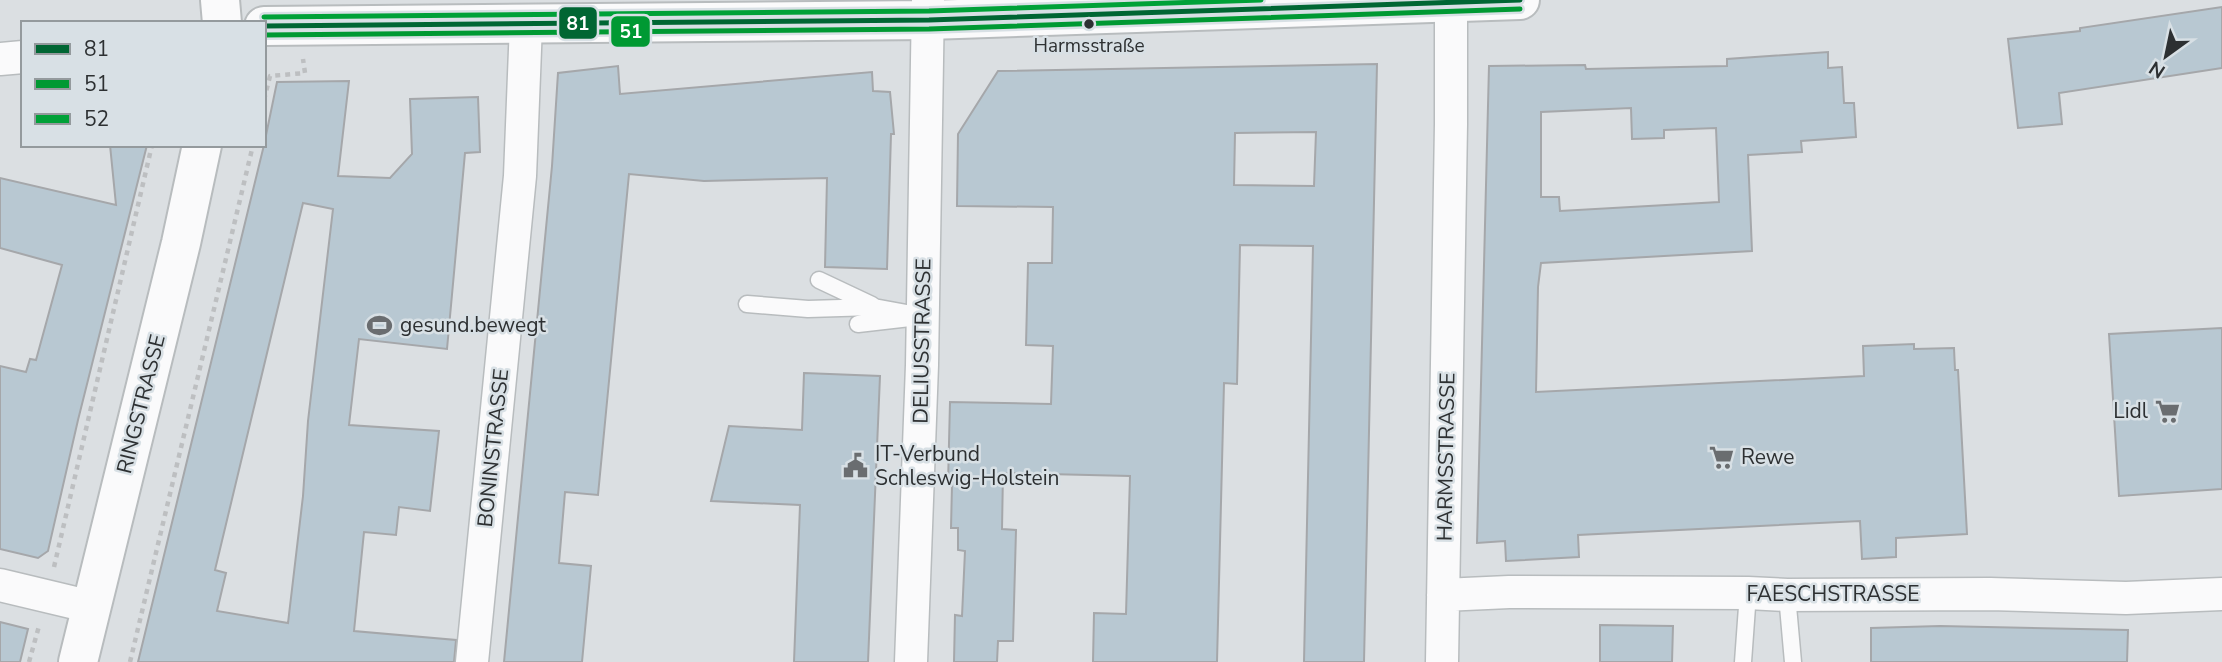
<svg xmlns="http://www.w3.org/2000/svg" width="2222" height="662" font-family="'Nunito Sans',sans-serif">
	<rect width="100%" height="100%" fill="#dbdfe2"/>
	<path fill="#b8c8d2" stroke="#a5a7aa" stroke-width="2" fill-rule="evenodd" d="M2222,7V68L2059,93L2062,124L2018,128L2008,39L2080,31V28Z
		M1828,52V68L1842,67L1844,103H1854L1856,137L1801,141L1802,152L1748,155L1752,251L1541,263L1538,287L1536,392L1864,376L1863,346L1914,344V349L1954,348L1955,370H1958L1967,534L1896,538V557L1862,559L1860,521L1578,535L1579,557L1506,561L1505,541L1477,543L1489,66L1585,65L1586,69L1727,66V59ZM1631,108L1632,139L1664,138V130L1716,128L1719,202L1560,211L1559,197H1541V112Z
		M1377,64L1364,662H1304L1313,246L1240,245L1237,384L1224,383L1217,662H1093L1094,613L1126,614L1130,476L1003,473L1002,529L1016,530L1013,641H998L997,662H954L955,615L962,616L965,551L958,550V528H951L952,485L948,484L950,402L1051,404L1053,346L1026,345L1028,263H1052L1053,207L957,206L958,134L998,71ZM1316,132L1314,186L1234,185L1235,133Z
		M618,66L620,94L872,72L873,91L890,92L894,134H891L887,269L825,267L827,178L704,181L629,174L598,495L565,492L559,563L591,566L582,662H504L552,166L558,73Z
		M349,81L338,176L390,178L412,154L410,99L478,97L480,152L465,153L447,349L359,339L349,425L439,431L430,511L399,507L396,535L364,532L354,631L456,640L454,662H138L264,145L277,82ZM303,203L333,209L308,421L303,496L288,623L217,611L226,573L215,570Z
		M110,145H147L78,420L48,551L38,558L0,549V366L26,372L30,359L36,360L62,265L0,248V178L116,205Z
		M2222,328V489L2119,496L2109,334Z
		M804,373L880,376L868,662H794L800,505L711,501L729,426L802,430Z
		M0,622L28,629L20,662H0Z
		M1600,625L1673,626L1672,662H1600Z
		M1940,626L2128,630L2127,662H1871V628Z"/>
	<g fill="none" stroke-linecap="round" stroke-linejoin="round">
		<defs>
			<path id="service" d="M819,280L872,305
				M747,304L808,309L874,307L923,316
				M858,324L910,318
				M1787,595L1793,662
				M1743,662L1748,593"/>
			<path id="minor" d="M0,59L23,57
				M0,585L92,607
				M1443,595L1509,592L1748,593L1787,595L1990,594L2126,598L2222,594
				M472,662L520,176L526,24
				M911,662L922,365L928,0
				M1442,662L1451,124V0"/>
			<path id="tertiary" d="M264,26L929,20L1520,0"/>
			<path id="secondary" d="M220,0L222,23
				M78,662L181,243L202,145"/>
		</defs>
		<use href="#service" stroke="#b8bcbe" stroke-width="19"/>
		<use href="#minor" stroke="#b8bcbe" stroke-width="35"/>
		<use href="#tertiary" stroke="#b8bcbe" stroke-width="42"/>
		<use href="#secondary" stroke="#b8bcbe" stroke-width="42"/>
		<path stroke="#bdbfc1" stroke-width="4.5" stroke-dasharray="5 5" stroke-linecap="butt" d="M264,100L270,76L305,73L303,59
			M54,567L152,145
			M29,662L39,626
			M130,662L253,145"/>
		<use href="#service" stroke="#fafafb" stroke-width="16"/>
		<use href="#minor" stroke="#fafafb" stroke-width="32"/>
		<use href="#tertiary" stroke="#fafafb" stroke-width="38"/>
		<use href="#secondary" stroke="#fafafb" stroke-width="38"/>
		<defs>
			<path id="bus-1" d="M264,26L929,20L1520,0"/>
			<path id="bus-2" d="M264,35L929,29L1520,9"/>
			<path id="bus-3" d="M264,17L929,11L1261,0"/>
		</defs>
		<use href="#bus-1" stroke="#d8e0e5" stroke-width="10"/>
		<use href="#bus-2" stroke="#d8e0e5" stroke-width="10"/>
		<use href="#bus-3" stroke="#d8e0e5" stroke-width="10"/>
		<use href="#bus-1" stroke="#063" stroke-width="5"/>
		<use href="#bus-2" stroke="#093" stroke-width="5"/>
		<use href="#bus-3" stroke="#00a138" stroke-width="5"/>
	</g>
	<defs>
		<symbol id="stadium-bare" viewBox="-9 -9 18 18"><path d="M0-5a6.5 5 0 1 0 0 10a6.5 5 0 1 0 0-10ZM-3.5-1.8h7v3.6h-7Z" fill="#6a6d70" stroke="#d8e0e5" stroke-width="2.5" paint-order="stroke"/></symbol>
		<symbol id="supermarket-bare" viewBox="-9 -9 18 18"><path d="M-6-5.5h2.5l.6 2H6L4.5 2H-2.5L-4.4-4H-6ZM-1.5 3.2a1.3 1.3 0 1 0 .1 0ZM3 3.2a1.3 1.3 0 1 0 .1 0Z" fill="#6a6d70" stroke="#d8e0e5" stroke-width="2.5" paint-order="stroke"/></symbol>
		<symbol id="civic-bare" viewBox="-9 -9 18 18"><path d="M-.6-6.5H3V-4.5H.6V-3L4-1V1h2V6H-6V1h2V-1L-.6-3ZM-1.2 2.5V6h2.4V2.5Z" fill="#6a6d70" stroke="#d8e0e5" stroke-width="2.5" paint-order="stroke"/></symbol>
	</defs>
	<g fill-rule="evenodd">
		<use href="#stadium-bare" x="362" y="308" width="35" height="35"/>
		<use href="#supermarket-bare" x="2150" y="394" width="35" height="35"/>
		<use href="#supermarket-bare" x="1704" y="440" width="35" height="35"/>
		<use href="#civic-bare" x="838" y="448" width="35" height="35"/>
	</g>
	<circle fill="#2d3032" stroke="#d8e0e5" stroke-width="2.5" cx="1089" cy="24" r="6"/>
	<g text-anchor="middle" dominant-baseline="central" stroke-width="5" stroke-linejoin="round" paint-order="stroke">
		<g font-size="19" fill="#2d3032" stroke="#d8e0e5">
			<text x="1089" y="46">Harmsstraße</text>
		</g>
		<g font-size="21" fill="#2d3032" stroke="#d8e0e5" text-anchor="start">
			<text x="400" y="325">gesund.bewegt</text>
			<text x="2148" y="411" text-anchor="end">Lidl</text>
			<text x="875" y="454">IT-Verbund<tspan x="875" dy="24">Schleswig-Holstein</tspan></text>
			<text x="1741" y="457">Rewe</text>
		</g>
		<g font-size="21" fill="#2d3032" stroke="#d8e0e5">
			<text transform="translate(922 341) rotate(-89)">DELIUSSTRASSE</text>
			<text transform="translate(141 404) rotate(-76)">RINGSTRASSE</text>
			<text transform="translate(493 448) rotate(-84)">BONINSTRASSE</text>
			<text transform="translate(1446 457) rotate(-89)">HARMSSTRASSE</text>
			<text x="1833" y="594">FAESCHSTRASSE</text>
		</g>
	</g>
	<g stroke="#d8e0e5" stroke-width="2.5">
		<rect x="558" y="6" width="40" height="34" rx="7" fill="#063"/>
		<rect x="610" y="15" width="41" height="33" rx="7" fill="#093"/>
	</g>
	<g font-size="19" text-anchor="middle" font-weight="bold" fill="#fff">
		<text x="578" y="30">81</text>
		<text x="631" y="38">51</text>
	</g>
	<rect x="21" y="21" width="245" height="126" fill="#d8e0e5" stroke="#949a9d" stroke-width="2"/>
	<rect x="35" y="44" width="35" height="10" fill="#006633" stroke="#949a9d" stroke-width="2"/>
	<text x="84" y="56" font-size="21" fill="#2d3032">81</text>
	<rect x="35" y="79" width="35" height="10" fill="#009933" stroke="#949a9d" stroke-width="2"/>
	<text x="84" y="91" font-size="21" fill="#2d3032">51</text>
	<rect x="35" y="114" width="35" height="10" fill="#00a138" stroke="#949a9d" stroke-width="2"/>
	<text x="84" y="126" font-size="21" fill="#2d3032">52</text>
	<g transform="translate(2166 56) rotate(213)" stroke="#d8e0e5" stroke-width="5" paint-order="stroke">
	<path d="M0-5L12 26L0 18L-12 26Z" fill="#2d3032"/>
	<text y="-10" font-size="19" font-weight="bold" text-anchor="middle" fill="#2d3032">N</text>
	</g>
</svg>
